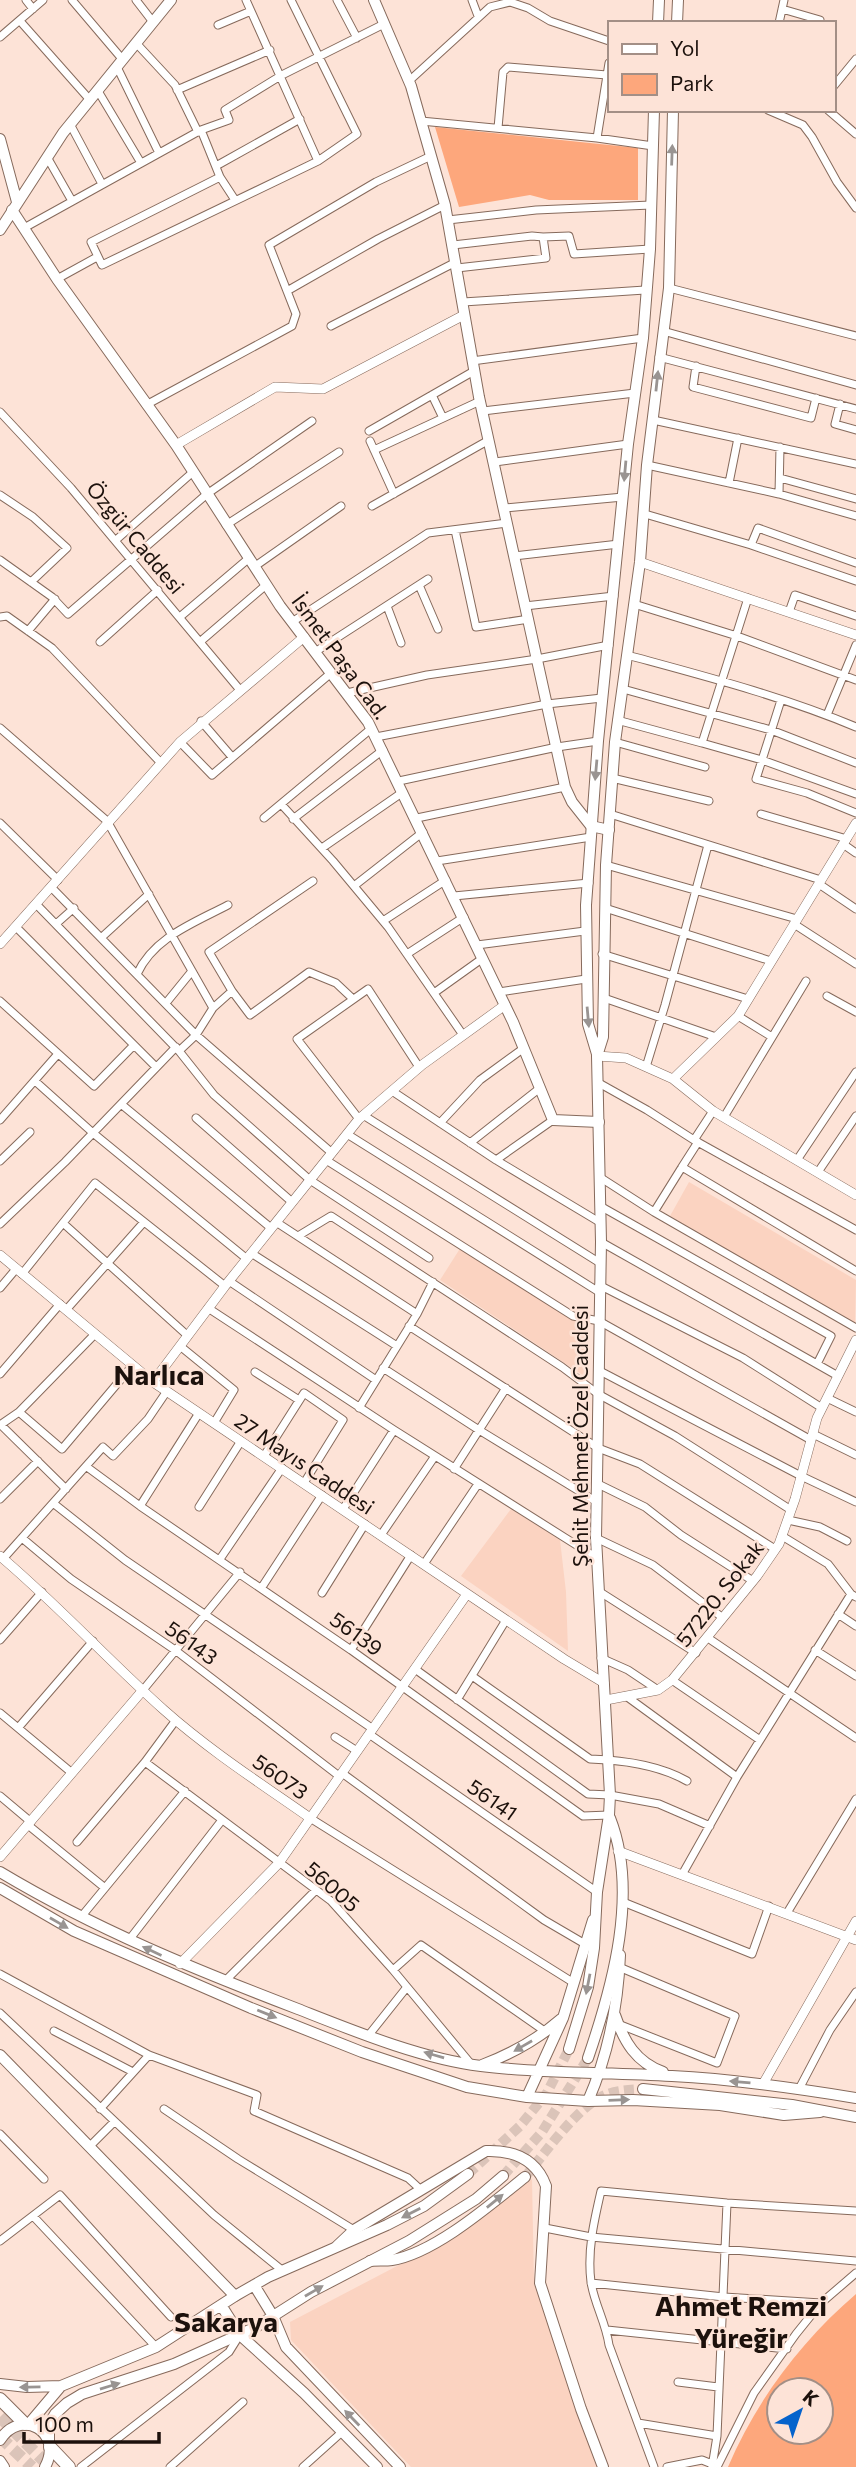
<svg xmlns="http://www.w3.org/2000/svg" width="856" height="2467" font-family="Commissioner,sans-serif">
	<rect width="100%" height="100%" fill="#fde3d7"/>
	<path fill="#fbd3c1" d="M689,1182L856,1280L855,1326L670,1216Z
		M461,1247L584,1321V1376L440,1280Z
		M511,1509L560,1540L566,1592L568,1651L461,1576Z
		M532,2179L534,2284L598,2467H411L291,2340L290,2322L464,2231Z"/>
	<path fill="#fda77c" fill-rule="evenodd" d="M435,127L638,148V200H549L530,195L459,207Z
		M856,2294V2467H728C756,2401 801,2341 856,2294ZM779,2390H821V2432H779Z"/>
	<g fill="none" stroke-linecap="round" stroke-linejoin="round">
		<path stroke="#dbc4b9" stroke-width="10" stroke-dasharray="10 5" stroke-linecap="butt" d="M525,2177C545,2153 577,2107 605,2095C617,2090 630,2090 643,2089"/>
		<path stroke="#dbc4b9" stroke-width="10" stroke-dasharray="10 5" stroke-linecap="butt" d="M468,2174L520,2126L547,2093L569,2049
			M503,2176L542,2132L588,2058"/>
		<path stroke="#dbc4b9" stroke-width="12" stroke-dasharray="12 6" stroke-linecap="butt" d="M0,2417L50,2467
			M0,2437L32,2467"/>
		<defs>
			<path id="minor" d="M26,0L33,9
				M72,0L123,60
				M136,0L153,22
				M246,0L318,161
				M337,0L357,38
				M472,0L478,16
				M782,9L820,20L819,23
				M20,21L90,100
				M779,23L784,0
				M218,25L251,11
				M0,37L43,0
				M136,43L175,85L198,132
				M117,67L159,153
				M409,81L490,7L510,2L528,8L550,21L609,41
				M833,87L856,59
				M177,90L270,50
				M98,91L141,163
				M768,110L803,125L812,137L837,182L856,208
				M828,110L856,134
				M421,121L597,138L653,146
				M70,124L102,184
				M498,128L503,72L508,67L607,75
				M201,130L220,177L235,200
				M597,138L609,63
				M47,157L72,201
				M216,166L300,119
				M220,177L91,242L102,265L318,161L357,134L291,0
				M448,220L536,210L651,205
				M24,228L201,130L229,120L225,110L282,75L384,24
				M453,245L532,236L543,237
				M457,268L546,258L543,237L569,236L574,254L650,249
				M57,279L97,257
				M669,288L856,336
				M287,291L378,239L445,205
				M463,302L645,290
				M331,326L456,262
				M663,331L856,385
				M659,357L856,409
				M472,361L643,338
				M696,366L693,387L811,418L816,398
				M432,395L443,418
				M840,404L835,424L856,430
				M146,405L292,326L296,314L269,245L376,182L431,156
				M483,411L635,393
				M0,412L71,488L240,690
				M653,420L856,464
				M369,431L474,371
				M370,441L394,494
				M374,450L480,401
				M495,462L628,444
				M647,465L779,494L856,516
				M780,478L856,499
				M729,483L738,438
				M779,494L780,447
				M0,495L33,517L67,548L31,582
				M372,506L489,440
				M505,508L623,497
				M645,514L751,545L856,581
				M226,525L339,452
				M455,530L476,627L529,619
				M116,540L193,472
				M751,545L758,528L856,563
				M514,556L619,544
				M0,560L52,597L68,614L207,494L312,421
				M254,567L341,506
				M419,585L438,629
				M634,604L737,636L856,680
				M387,606L401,643
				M525,606L614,596
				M789,612L795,595L856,616
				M181,616L248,559
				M0,617L7,616L52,648L160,762
				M292,622L428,533L507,523
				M28,631L55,599
				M201,641L266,585
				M100,642L158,590
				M315,652L428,579
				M627,655C704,676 782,696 856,727
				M623,689L771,730L856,763
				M347,693L427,675L537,659L609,645
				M781,700L756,779L807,793L856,813
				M827,715L856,645
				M617,720L702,743L748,598
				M201,721L232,757
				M0,728L107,821L213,1008
				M376,737L547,704L602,698
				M180,742L212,775L331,673
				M615,742L705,767
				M702,743L762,760L856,794
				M612,778L709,801
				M399,781L557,747L598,741
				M281,804L333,861L388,927L463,1035
				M610,814L821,880
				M761,814L847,839
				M264,818L372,728
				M417,818L565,787
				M293,819L383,750
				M0,823L58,880
				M843,844L856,853
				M322,848L403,792
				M437,861L591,837
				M606,865L797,919
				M819,884L856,909
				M354,886L423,832
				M51,887L196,1035L332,1153
				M454,896L589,883
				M36,904L179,1051L214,1095L310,1180L429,1258
				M605,908L771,961
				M383,921L446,880
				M56,924L74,908
				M794,924L856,964
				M16,927L156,1067
				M102,937L149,894
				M477,945L585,931
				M407,954L464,917
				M602,954L748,999
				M137,974C154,937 194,923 228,905
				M232,991L250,1015L309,972L336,983L353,999
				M499,992L586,979
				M434,993L483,958
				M827,996L856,1012
				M604,998L716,1037
				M0,1001L94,1086L134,1045
				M166,1003L192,971
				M738,1016L772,1037
				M179,1051L196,1035L213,1008L232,991L209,952L313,881
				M646,1067L665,1005L708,845
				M35,1081L93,1133L247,1259
				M597,1082L647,1110L694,1140
				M392,1091L496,1160L601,1223
				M121,1104L271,1228
				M713,1111L694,1140L856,1230
				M363,1115L600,1263
				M724,1117L806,981
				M196,1118L292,1202
				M359,1119L297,1039L368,989L419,1067
				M0,1120L57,1055
				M440,1123L480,1080L524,1048
				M347,1134L599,1292
				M470,1143L540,1088
				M326,1160L573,1316L599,1321L811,1440
				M496,1160L553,1120
				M797,1160L856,1072
				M0,1161L30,1132
				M682,1167L698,1142
				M818,1172L856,1116
				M601,1178L654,1212L856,1328
				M600,1206L831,1336L817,1364
				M654,1212L682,1167L856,1271
				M276,1222L417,1314
				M63,1223L188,1336
				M0,1224L65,1162L176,1047
				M298,1236L331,1216L562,1367L598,1394L675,1436L791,1510
				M601,1242L838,1376
				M251,1253L397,1346
				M22,1274L95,1183L225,1286
				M229,1281L376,1380
				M599,1285L743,1358L822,1408
				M0,1288L16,1269
				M208,1308L394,1430L597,1558
				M66,1310L144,1222
				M409,1326L598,1448L640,1464L775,1549
				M180,1346L234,1390L214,1423
				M383,1368L479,1430L597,1502
				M598,1370L801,1476L856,1502
				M255,1372L299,1400
				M0,1374L60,1304
				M827,1398L856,1412
				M359,1408L417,1314L433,1282
				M19,1412L62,1449L133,1365
				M0,1425L19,1412L95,1334
				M1,1425L66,1489
				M813,1434L856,1455
				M264,1456L304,1393L343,1420L304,1483
				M87,1467L140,1506L351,1650L583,1816L609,1815
				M454,1469L506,1388
				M598,1484L645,1507L681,1535L753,1581
				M0,1499L38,1461
				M53,1503L125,1560L373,1729
				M140,1506L199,1413
				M199,1507L241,1441
				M343,1509L394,1430
				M788,1520L820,1527L847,1541
				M381,1535L435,1456
				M782,1536L828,1564L851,1594L856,1597
				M22,1538L71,1579L175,1650L339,1776
				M596,1538L653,1565L723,1618
				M3,1559L103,1447L113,1456L148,1419L167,1391
				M220,1559L282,1468
				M424,1564L478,1484
				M262,1587L322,1495
				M600,1592L696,1653
				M322,1593L365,1524
				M838,1614L856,1626
				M708,1638L856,1738
				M0,1640L42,1592
				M351,1650L411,1555
				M815,1650L856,1676
				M601,1658L628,1670L658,1690
				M415,1669L588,1794L610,1795L659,1804L710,1826
				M472,1676L590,1759C621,1760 659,1765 687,1781
				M672,1680L760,1740
				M143,1690L240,1572
				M626,1696L737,1777
				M457,1700L506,1620
				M0,1713L72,1773
				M18,1728L93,1641
				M369,1734L597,1892
				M335,1737L357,1751
				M145,1762L331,1901L393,1970L471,2064
				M342,1773L544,1920L585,1944
				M0,1796L31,1822
				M310,1818L574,1983
				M28,1825L105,1888
				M77,1842L145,1762L176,1720
				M683,1873L737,1777L851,1594
				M623,1902L752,1954L769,1906
				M787,1913L856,1799
				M81,1917L185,1791
				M129,1940L222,1820
				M393,1970L421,1945L546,2032
				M0,1974L149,2055L257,2095L254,2111L408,2178L421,2190
				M225,1981L316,1890
				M0,2013L214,2215L283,2271
				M618,2024L717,2063L735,2016L619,1967
				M54,2031L133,2072
				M368,2036L407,1987
				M799,2089L830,2030L856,1992
				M100,2109L149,2055
				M164,2109L238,2159L354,2230
				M0,2134L44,2179
				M89,2147L114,2122
				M33,2216L156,2347
				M545,2228L591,2237L856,2261
				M0,2241L60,2195L171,2317
				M591,2283L724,2297L821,2303
				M607,2330L787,2349
				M678,2382L718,2387
				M638,2423L717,2436
				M81,2467L229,2352L239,2336
				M170,2467L243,2402
				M303,2467L342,2432
				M654,2467L609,2345C606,2323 594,2303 591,2282C587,2251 594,2221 601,2191L727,2203L856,2211
				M667,2467L702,2460L712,2464
				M712,2467L717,2436L727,2203
				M717,2467L754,2393L796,2334L821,2303L856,2273"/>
			<path id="tertiary" d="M176,445L275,387L323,389L464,315
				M640,562L856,635
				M0,944L180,742L304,637
				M597,1056L626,1058L673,1079L713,1111L856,1195
				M673,1079L738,1016L856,823
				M0,1255L153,1382L564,1659L604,1683
				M153,1382L225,1286L359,1119L422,1065L505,1005
				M0,1556C57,1604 108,1660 164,1710C209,1750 260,1783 310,1818
				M606,1700L658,1690L672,1680L757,1576L779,1544L795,1499L817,1418L856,1340
				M618,1851L856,1940
				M0,1857L143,1690
				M180,1964L279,1863L467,1594
				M763,2084L856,1921"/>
			<path id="secondary" d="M374,0L411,86L445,205L479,397L565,787L572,802L591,826L609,830
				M0,139L17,202
				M12,210L57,279L176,445L280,606L368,722L513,1022L553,1120L599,1122
				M0,230L63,133L171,0
				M0,1872C95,1929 196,1970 298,2009C354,2031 422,2059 481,2066C544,2074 608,2072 672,2076C733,2079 795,2088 856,2098
				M0,1888L74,1931L251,2008L362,2052L467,2087L527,2097L588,2101L633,2100L720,2105L784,2115L820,2112
				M615,2015C624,2042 636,2062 663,2072
				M0,2055L235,2296
				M482,2065C511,2054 537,2040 561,2019
				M643,2089L792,2105L856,2117
				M527,2097L563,2018L593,1920
				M588,2101C608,2055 618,2006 620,1955
				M337,2246L354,2230L486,2151C514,2150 536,2159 546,2186L540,2283L581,2409L603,2467
				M370,2261C377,2260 385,2261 392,2260C435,2253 491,2204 525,2177
				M273,2316L286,2347L400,2467
				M240,2335L304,2393L377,2467"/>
			<path id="primary" d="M658,23L659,0
				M677,23L678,0
				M597,1054L588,1024L586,905L598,741L628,444L643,338L650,249L654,110
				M569,2049L588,1987L594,1948L597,1892L609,1815L610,1795L596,1538L601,1242L597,1056L603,1037L606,865L615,742L640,562L647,465L669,288L673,110
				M588,2058C613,1985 639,1892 610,1818
				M254,2285L273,2316
				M221,2305L240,2335
				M0,2384L27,2387L61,2386
				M28,2425L61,2386L156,2347L235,2296L268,2277L387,2225L424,2206L468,2174
				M0,2440C21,2407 64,2432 45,2467
				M49,2442V2424L55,2414L67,2403L82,2394L174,2364L256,2327L311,2292L409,2241L476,2199L503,2176
				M0,2461L4,2467"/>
			<path id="trunk" d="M0,2399L25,2424
				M50,2447L69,2467"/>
		</defs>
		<use href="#minor" stroke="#866a5c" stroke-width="9"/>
		<use href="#tertiary" stroke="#866a5c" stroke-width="10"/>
		<use href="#secondary" stroke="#866a5c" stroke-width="12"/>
		<use href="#primary" stroke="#866a5c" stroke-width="12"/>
		<use href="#trunk" stroke="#866a5c" stroke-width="14"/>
		<use href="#minor" stroke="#fff" stroke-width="7"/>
		<use href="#tertiary" stroke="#fff" stroke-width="9"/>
		<use href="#secondary" stroke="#fff" stroke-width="10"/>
		<use href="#primary" stroke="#fff" stroke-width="10"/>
		<use href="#trunk" stroke="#fff" stroke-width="12"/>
	</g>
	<defs><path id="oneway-solid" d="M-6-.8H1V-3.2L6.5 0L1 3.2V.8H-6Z" transform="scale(1.75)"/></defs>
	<g fill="#999492">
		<use href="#oneway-solid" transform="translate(672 155) rotate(-88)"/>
		<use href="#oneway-solid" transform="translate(657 381) rotate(-84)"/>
		<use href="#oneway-solid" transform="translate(625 471) rotate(95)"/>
		<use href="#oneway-solid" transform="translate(596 770) rotate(95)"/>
		<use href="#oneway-solid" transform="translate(588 1017) rotate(85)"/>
		<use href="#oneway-solid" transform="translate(59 1923) rotate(30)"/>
		<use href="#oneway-solid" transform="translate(152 1951) rotate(-155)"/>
		<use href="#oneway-solid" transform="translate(588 1984) rotate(101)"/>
		<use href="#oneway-solid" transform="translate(267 2014) rotate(22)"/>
		<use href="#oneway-solid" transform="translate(523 2046) rotate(150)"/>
		<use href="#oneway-solid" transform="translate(434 2055) rotate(-164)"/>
		<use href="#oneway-solid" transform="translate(740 2082) rotate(-175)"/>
		<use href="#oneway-solid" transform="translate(619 2100) rotate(-2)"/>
		<use href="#oneway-solid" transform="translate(495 2201) rotate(-39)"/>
		<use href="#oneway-solid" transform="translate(411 2213) rotate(153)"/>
		<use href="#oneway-solid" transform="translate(314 2291) rotate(-30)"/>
		<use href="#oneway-solid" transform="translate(110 2386) rotate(-17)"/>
		<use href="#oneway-solid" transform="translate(30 2387) rotate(179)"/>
		<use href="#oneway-solid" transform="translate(352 2418) rotate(-134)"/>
	</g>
	<g text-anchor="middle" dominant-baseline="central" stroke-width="5" stroke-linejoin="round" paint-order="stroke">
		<g font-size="21" fill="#1c110c" stroke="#fde3d7">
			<text transform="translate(136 537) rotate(50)">Özgür Caddesi</text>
			<text transform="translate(341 656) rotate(54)">İsmet Paşa Cad.</text>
			<text transform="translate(579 1436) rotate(-90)">Şehit Mehmet Özel Caddesi</text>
			<text transform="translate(305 1463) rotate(34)">27 Mayıs Caddesi</text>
			<text transform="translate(719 1593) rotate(-52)">57220. Sokak</text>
			<text transform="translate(357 1633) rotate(36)">56139</text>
			<text transform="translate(192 1642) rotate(36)">56143</text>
			<text transform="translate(281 1776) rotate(35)">56073</text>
			<text transform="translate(493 1799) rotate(35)">56141</text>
			<text transform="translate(333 1886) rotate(41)">56005</text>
		</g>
		<g font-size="28" font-weight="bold" fill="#1c110c" stroke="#fde3d7">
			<text x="159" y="1374">Narlıca</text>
			<text x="741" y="2305">Ahmet Remzi<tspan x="741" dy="32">Yüreğir</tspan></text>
			<text x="226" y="2321">Sakarya</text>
		</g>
	</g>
	<rect x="608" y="21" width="228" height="91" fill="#fde3d7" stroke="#a38f86" stroke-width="2"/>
	<rect x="622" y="44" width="35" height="10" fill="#ffffff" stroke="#a38f86" stroke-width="2"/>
	<text x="670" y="56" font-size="21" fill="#1c110c">Yol</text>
	<rect x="622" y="74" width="35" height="21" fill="#fda77c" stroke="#a38f86" stroke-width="2"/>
	<text x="670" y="91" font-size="21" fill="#1c110c">Park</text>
	<g transform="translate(800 2411) rotate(40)"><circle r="33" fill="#fde3d7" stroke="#a38f86" stroke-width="2"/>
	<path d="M0-5L12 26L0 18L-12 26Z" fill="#0563cc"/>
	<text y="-10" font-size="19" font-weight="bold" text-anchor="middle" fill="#1c110c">K</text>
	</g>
	<path d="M24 2432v10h135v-10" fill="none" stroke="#1c110c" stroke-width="3.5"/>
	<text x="35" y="2432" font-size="21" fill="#1c110c" stroke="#fde3d7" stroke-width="5" paint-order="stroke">100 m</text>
</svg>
